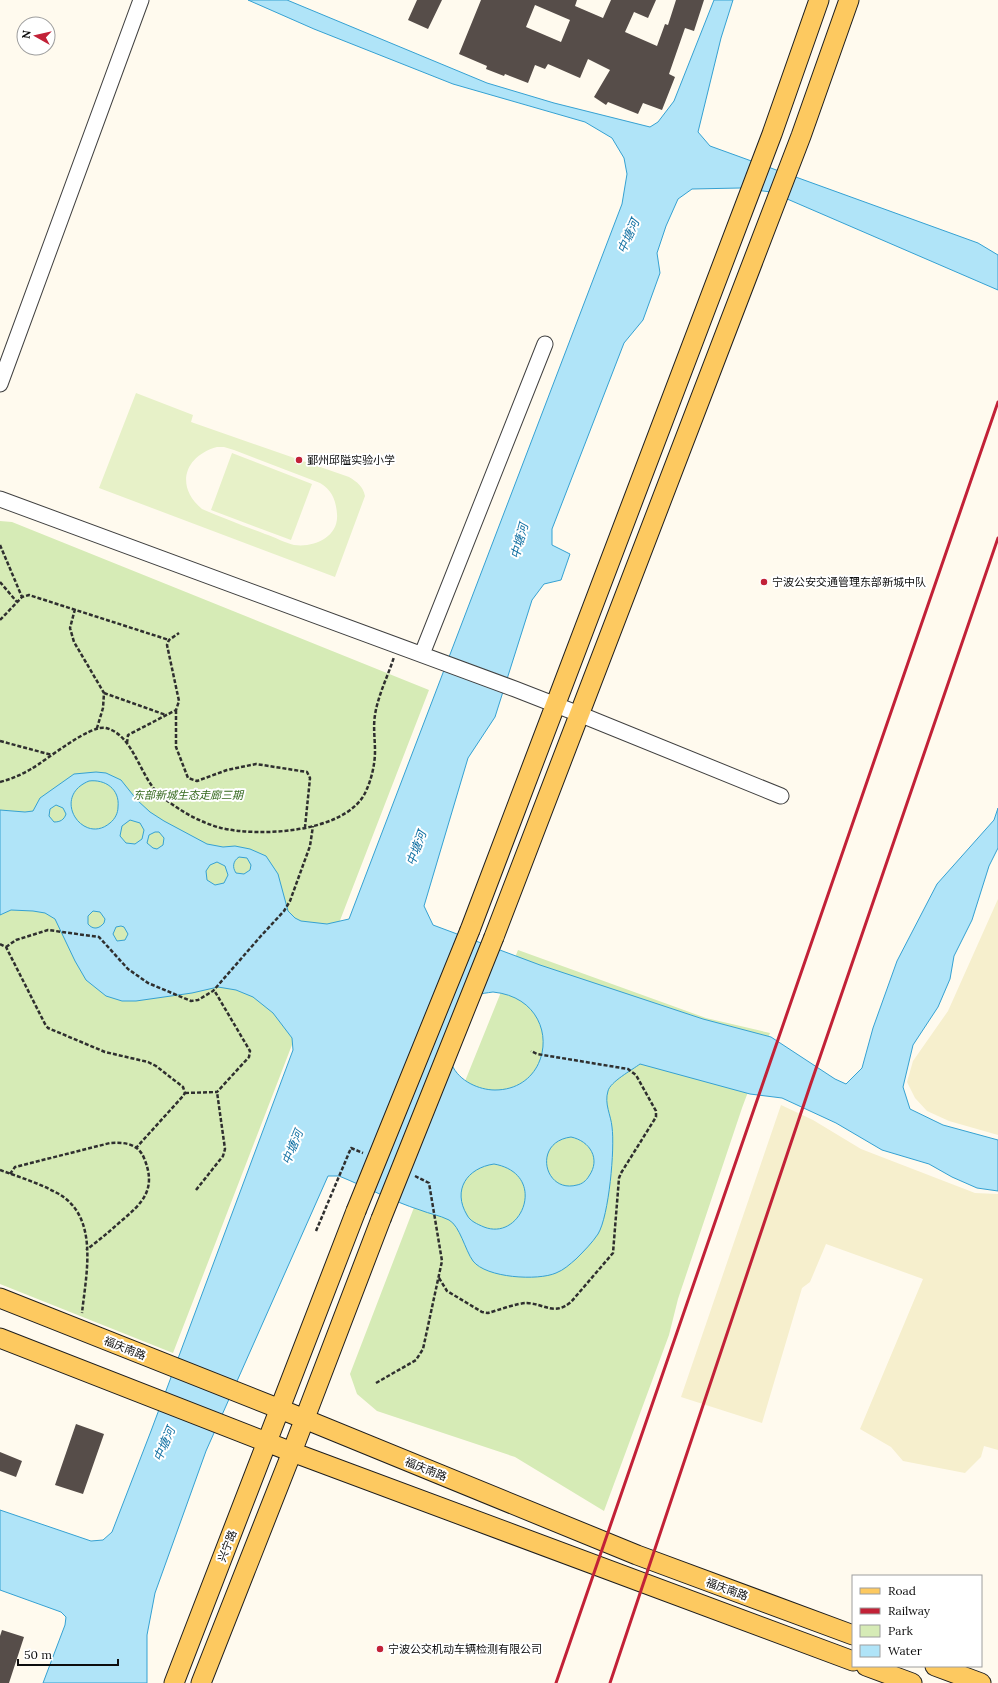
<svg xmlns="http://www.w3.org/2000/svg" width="998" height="1683" font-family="Lora,'Noto Sans SC',serif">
	<rect width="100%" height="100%" fill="#fffaee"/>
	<path fill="#f6efcd" d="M998,899V1135L949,1121L927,1111L915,1098L907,1082L913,1061L948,1011Z
		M781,1105L813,1120L861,1149L975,1193L998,1194V1450L984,1446L981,1457L965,1473L903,1461L891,1447L860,1429L923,1279L826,1244L810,1282L802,1288L762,1423L681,1397Z"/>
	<path fill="#d6ebb6" d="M0,521L12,522L429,690L173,1353L0,1284Z
		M518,950L706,1018L770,1033L742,1108L678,1299L669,1335L604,1511L515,1457L377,1411L357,1394L350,1374L413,1210Z"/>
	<path fill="#e7f1c8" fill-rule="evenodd" d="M136,393L193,415L191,422L349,477C357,482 363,486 365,496L335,577L99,488ZM217,447H224L234,450L320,483C332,490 336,500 337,514C339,537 314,548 294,545C285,543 275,537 265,534C244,526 223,518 202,509C175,487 184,456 217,447Z
		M232,453L312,484L291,540L211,510Z"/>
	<path fill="#b0e4f8" stroke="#35a1d2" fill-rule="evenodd" d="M248,0H287L487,83L554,103L650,127L658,122L674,101L714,0H733L721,38L698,132L710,146L978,243L998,255V290L771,192L740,188L692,189L678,199L666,226L657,253L660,273L643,320L624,343L552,529V545L570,554L561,580L544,584L532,600L495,717L468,758L424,906L433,925L540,965L703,1019L771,1037L835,1079L846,1084L862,1068L873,1028L897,961L937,884L994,820L998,808V848L989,866L972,920L954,956L950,979L938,1007L913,1045L903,1087L910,1109L943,1125L998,1140V1191L977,1188L952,1177L929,1164L882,1150L836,1123L782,1098L750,1094L640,1064C632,1070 610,1082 608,1091C604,1104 611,1115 612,1127C615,1148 609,1216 598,1234C592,1243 584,1251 576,1259C570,1264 564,1270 556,1273C538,1281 486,1278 473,1261C465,1250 460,1226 449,1220C439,1215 430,1214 420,1210C392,1201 366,1187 339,1176H328L206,1451L155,1593L147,1635V1683H43L65,1625L66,1617L61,1612L0,1590V1510L91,1541L103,1540L112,1532L151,1431L293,1050L292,1038L273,1013L253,997L236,990L218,987L192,993L136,1001H122L106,996L86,980L75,961L55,919L45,913L33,911L11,910L0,915V810L25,812L33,811L40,798L74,774L96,772L106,773L121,780L137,800L150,812L164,821L207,844L223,847L235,846L250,849L266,856L278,874L288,911L295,918L301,921L327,924L349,919L622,204L627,174L624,158L612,138L585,122L453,84L314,29ZM89,781C105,779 120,789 118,807C118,813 115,819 110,823C83,846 50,797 89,781ZM56,805L63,808L66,814C64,820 60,822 54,822L49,816L50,809ZM130,820L140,823L144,830L142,839L135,844L126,843L120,836L122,826ZM155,832H159L164,838L163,845L157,849L153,848L147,843L149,835ZM239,857L247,858L251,865L250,870L244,874L236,873C232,867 233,861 239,857ZM217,862L225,866L228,875L224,883L215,885L207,880L206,871L210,865ZM93,911L100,912L105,919L104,923C99,929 93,930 88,924V916ZM121,926L124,927L128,934L125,940L117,941L113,934L116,927ZM493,992C563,999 556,1090 495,1090C479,1090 459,1081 452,1065C450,1061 450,1055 449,1051C448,1046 446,1040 446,1036C446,1022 464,1001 476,996C481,993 487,993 493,992ZM571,1137C590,1141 601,1159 589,1176C586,1181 582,1184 577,1185C544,1194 532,1142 571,1137ZM494,1164C549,1174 522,1242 484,1227C477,1224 470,1221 467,1215C452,1190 467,1168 494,1164Z"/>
	<path fill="#564d49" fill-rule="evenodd" d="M417,0H442L428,29L408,20Z
		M481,0H577L575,6L603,18L611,0H656L648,18L634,12L625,32L657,46L665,24L668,25L676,0H704L694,31L685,28L669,74L675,77L662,110L643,103L638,114L608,102L606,105L594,97L610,70L588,59L580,78L548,64L545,69L535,65L528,83L505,74L504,76L486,69L487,66L459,54ZM535,5L570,20L561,42L526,27Z
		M76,1424L104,1434L83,1494L55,1485Z
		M0,1452L22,1461L16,1477L0,1471Z
		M2,1630L24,1637L9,1683H0V1636Z"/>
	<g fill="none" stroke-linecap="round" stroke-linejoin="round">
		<defs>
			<path id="minor" d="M0,384L141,0
				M0,499L515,689L579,714L781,796
				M422,654L545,344"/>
			<path id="major" d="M470,930L772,134L819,0
				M494,937L801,136L849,0
				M0,1298L280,1409L637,1555L853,1635
				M0,1338L292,1452L853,1661
				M866,1666L912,1683
				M935,1666L981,1683
				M174,1683L356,1211
				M201,1683L292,1452L381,1219"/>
		</defs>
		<use href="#minor" stroke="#404040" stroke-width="17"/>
		<use href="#major" stroke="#1e1e1e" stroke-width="21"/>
		<path stroke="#2f2f2f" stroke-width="2.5" stroke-dasharray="4 2" stroke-linecap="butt" d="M0,545L22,597
			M0,582L17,602
			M75,609L70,628L74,642L104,693L103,708L97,728
			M0,620L22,597L29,595L169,640
			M104,693L166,715
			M176,710V747L188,778L197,781L227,770L256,764L307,772L310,778L305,827
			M0,741L52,755
			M127,743L128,735L176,710L179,701L167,645L169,640L179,633
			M0,782C11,779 21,775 31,769C47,760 90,724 106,728C134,735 140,778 160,795C178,810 199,822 221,828C259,837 342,833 364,795C371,782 375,765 375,751C375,739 373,727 375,715C378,695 388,676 394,657
			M0,944L6,947L45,1024L48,1028L105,1052L148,1062L156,1066L183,1087L185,1093L183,1096L136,1148
			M6,947L16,940L48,930L99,937L128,969L148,983L191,1001L198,1000L213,991L260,937L284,911L290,901L310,846L313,826
			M185,1093L217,1092L249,1057L250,1051L214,990
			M0,1170C19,1177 39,1183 57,1193C100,1216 86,1274 82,1313
			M10,1174L15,1167L110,1143C123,1142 138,1143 144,1158C157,1189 143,1203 120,1222C109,1232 98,1241 86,1250
			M196,1190L223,1156L225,1149L217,1092
			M316,1231L351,1148L363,1153
			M439,1278L447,1291L482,1312L488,1313C499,1310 517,1303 527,1303C545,1304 554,1316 571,1302L613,1253L619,1178L621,1173L656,1117V1111L636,1075L628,1069L537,1054L531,1051
			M376,1383L416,1360L423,1349L442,1261L429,1183L415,1176"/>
		<use href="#minor" stroke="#fff" stroke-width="15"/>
		<use href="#major" stroke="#fdc960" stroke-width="19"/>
		<path stroke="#c22137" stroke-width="3" d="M556,1683L998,402
			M610,1683L810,1086L998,538"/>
		<defs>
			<path id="major-bridge" d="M356,1211L470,930
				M381,1219L494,937"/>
		</defs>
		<use href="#major-bridge" stroke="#1e1e1e" stroke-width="21" stroke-linecap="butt"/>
		<use href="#major-bridge" stroke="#fdc960" stroke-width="19"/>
	</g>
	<g fill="#c22137" stroke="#fff" stroke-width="1.5">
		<circle cx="299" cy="460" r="4"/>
		<circle cx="764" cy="582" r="4"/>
		<circle cx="380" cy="1649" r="4"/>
	</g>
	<g text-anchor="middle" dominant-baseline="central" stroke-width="4" stroke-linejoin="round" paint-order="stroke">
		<g font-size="11" fill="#0d0d0d" stroke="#fff" text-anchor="start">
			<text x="307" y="460">鄞州邱隘实验小学</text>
			<text x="772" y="582">宁波公安交通管理东部新城中队</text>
			<text x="388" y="1649">宁波公交机动车辆检测有限公司</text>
		</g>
		<g font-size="11" font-style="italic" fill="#32671b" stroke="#fff">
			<text x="188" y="795">东部新城生态走廊三期</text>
		</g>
		<g font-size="11" fill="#0d0d0d" stroke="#fff">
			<text transform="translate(125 1348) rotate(22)">福庆南路</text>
			<text transform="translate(426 1469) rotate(22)">福庆南路</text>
			<text transform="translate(227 1546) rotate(-69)">兴宁路</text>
			<text transform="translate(727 1589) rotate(20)">福庆南路</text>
		</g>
		<g font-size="12" font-style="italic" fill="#1271a3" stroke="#fff">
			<text transform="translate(628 236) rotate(-66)">中塘河</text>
			<text transform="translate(519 541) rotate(-75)">中塘河</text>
			<text transform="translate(416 848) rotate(-70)">中塘河</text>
			<text transform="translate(292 1147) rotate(-68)">中塘河</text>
			<text transform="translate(164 1444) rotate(-67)">中塘河</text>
		</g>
	</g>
	<rect x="852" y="1575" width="130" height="92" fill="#ffffff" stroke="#9e9e9e"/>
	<rect x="860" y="1588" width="20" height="6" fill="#fdc960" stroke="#9e9e9e"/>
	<text x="888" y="1595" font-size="12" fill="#0d0d0d">Road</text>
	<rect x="860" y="1608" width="20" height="6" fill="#c22137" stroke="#9e9e9e"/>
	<text x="888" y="1615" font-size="12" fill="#0d0d0d">Railway</text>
	<rect x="860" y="1625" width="20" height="12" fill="#d6ebb6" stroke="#9e9e9e"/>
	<text x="888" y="1635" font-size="12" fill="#0d0d0d">Park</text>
	<rect x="860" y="1645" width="20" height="12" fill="#b0e4f8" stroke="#9e9e9e"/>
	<text x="888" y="1655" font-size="12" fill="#0d0d0d">Water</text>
	<g transform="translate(36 36) rotate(278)"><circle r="19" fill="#ffffff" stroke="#9e9e9e"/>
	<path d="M0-3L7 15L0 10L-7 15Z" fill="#c22137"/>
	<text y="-6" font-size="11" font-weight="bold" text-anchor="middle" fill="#0d0d0d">N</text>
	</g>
	<path d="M18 1659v6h100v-6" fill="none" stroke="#0d0d0d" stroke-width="2"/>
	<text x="24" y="1659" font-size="12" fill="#0d0d0d" stroke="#ffffff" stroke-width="3" paint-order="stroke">50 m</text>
</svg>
